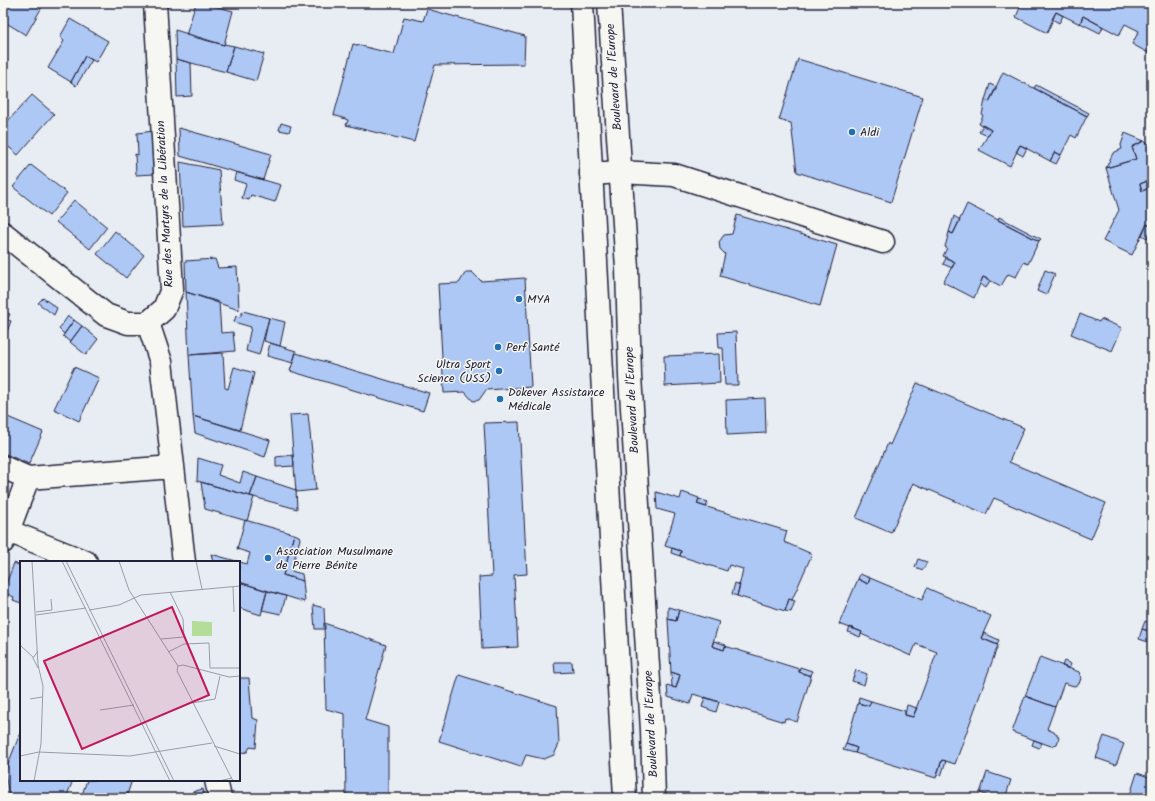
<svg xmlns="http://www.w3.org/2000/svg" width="1155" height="801" font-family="Kalam,sans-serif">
	<rect width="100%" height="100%" fill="#e8edf3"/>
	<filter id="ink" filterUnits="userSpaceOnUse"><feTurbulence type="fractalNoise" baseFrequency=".025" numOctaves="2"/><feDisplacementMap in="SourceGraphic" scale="8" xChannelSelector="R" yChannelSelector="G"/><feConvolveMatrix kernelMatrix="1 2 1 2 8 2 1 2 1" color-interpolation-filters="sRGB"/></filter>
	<g filter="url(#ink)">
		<path fill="#aec8f6" stroke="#22223b" d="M3,3H34L42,7L26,35L3,21Z
			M196,3H203L233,11L224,45L186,35Z
			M1022,3H1152V55L1132,44L1139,31L1125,24L1119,35L1083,16L1080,24L1056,12L1047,33L1016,17Z
			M427,9L525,36L524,64L435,65L414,142L346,125L348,120L334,115L353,44L394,54L404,17L423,21Z
			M1056,12L1063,16L1059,23L1052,19Z
			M1083,16L1103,27L1100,33L1080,23Z
			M70,19L108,41L96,62L85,56L71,82L48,68L64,41L60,37Z
			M175,30L224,45V44L234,46L226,72L176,59Z
			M234,46L264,54L256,81L226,72Z
			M85,56L92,60L76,86L71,82Z
			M176,59L191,63L192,96L177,97Z
			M798,59L923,97L891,202L797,172L791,123L779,120Z
			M1003,72L1087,116L1076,138L1071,135L1061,155L1055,152L1050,161L1020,145L1010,166L979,150L991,130L979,124L983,116L982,115L985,100L989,102Z
			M990,84L996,87V89L989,102L985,100Z
			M1036,85L1089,113L1087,116L1034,88Z
			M32,95L54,114L18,155L3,142V126Z
			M281,123L291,126L289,132L279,130Z
			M983,125L991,130L988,136L979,132Z
			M179,128L271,154L263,180L180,156Z
			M154,131L155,174L136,175L135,154L138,155L137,133Z
			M1125,133L1144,141L1132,147L1136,159L1106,168L1113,153L1122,149L1121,145Z
			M1144,141L1152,146V179L1140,184L1142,191L1152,187V227L1147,224L1132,255L1103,241L1119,210L1106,168L1136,159L1132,147Z
			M1020,145L1027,148L1023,156L1016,152Z
			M1055,152L1061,155L1056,164L1050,161Z
			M180,162L219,170L223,224L183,226Z
			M31,165L67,193L49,216L13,187Z
			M236,172L281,185L275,202L251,195L249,200L242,198L246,184L234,180Z
			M1150,180L1152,187L1142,191L1140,184Z
			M74,200L107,227L90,249L56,222Z
			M967,204L1039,241L1028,264L1024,262L1016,277L1008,274L1001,286L983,277L974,298L943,282L955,262L943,256L947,248L945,247L949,232L953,234Z
			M737,215L837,245L820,306L720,276L725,254L720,249L719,242L724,235L732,234Z
			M954,216L960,220L953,234L949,232Z
			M999,217L1041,239L1039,241L998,220Z
			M1147,224L1152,227L1147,238L1142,235Z
			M115,231L144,255L126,278L97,254Z
			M946,258L955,262L952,268L943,264Z
			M215,259L218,268L237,267L239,310L186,292L185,261Z
			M1045,270L1055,274L1046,295L1037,291Z
			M466,272H472L481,281L525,278L531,387L486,390L479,400L473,401L465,392L444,393L438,284L459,283Z
			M983,277L990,280L986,288L980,284Z
			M186,292L219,302L221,333L233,332L235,351L189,355Z
			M43,298L57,308L54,315L38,303Z
			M243,311L269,318L259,355L246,351L251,327L234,322L236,316L240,317Z
			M3,312L10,314L7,320L3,318Z
			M1080,314L1099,322L1101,319L1122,328L1112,351L1071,334Z
			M68,316L74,320L64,334L59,329Z
			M3,318L11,321L3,342Z
			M269,318L285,322L280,346L264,341Z
			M74,320L82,326L70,342L63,336Z
			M82,326L98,339L86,355L70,342Z
			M736,332L738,385H725L723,348H719L718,333Z
			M270,343L296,351L293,363L267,356Z
			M223,353L225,388L228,389L234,367L254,373L240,430L193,416L189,355Z
			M296,353L429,393L423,411L290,371Z
			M719,354L720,383L665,386L664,356Z
			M74,367L99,378L79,421L54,409Z
			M917,383L1024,428L1009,462L1106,503L1091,539L994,498L986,514L913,483L891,533L856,518L888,443L890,445Z
			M765,398L766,433L727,435L726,400Z
			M308,414L316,490L296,492L290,415Z
			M3,415L43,432L29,464L3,453Z
			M193,416L270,440L265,457L195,433Z
			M519,422L527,574L514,575L518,647L482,649L479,577L492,576L484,423Z
			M293,455L294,466L276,467V457Z
			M198,458L221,465L218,475L240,483L243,472L257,477L250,496L197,481Z
			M257,477L296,490L297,509L250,496Z
			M201,482L254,497L247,521L205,509Z
			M656,492L680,499L682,492L699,498L697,504L787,531L784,542L812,554L792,600L789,599L785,611L737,596L743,569L729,565L727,571L680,556L681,551L665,546L675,514L657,509Z
			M699,499L708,502L706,507L697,504Z
			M245,520L294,534L283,575L303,581L305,602L239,582V562H213L211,554L247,564L250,553L237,549Z
			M294,534L299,536L300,539L291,571L302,574L303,581L283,575Z
			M672,548L681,551L680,556L671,553Z
			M918,559L927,562L923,570L915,567Z
			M14,563L21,566V603L13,600L14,597L3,592Z
			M860,574L870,578L868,584L858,579Z
			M870,578L922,600L927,588L991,616L981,638L998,645L955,764L942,760L936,778L855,753L857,748L846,744L858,703L869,706L871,701L905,711V715L913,717L937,652L916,644L911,656L861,634L862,632L839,624L858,579L868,584Z
			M239,582L267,591L261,615L239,608Z
			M735,583L740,585L737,596L732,594Z
			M267,591L286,596L281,614L262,610Z
			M789,599L795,601L791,612L785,611Z
			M313,605L324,608L325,629H315Z
			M668,607L679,610L676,621L668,619Z
			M679,610L719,622L712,646L724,650L725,646L799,669V672L811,676L797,722L785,718L784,722L693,694L690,704L668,697L667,685L676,688L680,675L671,672L668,619L676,621Z
			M1145,621L1152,624V632L1142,629Z
			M324,623L386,645L365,720L388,727V798H346L345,714L326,709Z
			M850,627L862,632L860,637L848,632Z
			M1142,629L1152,632L1148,642L1139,639Z
			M984,633L999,640L997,645L981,638Z
			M714,641L726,645L724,650L712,646Z
			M1040,657L1079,672L1081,678L1079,684L1074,686L1064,683L1055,707L1025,696Z
			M1064,661L1071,664L1069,669L1062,666Z
			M554,662H572L573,672L555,673Z
			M800,667L812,671L811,676L799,672Z
			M856,670L867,674L864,685L852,681Z
			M671,672L680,675L676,688L672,687Z
			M459,675L557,706L559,744L554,755L544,759L526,755L521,767L439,741Z
			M239,678H249L252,718L258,720L256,748L250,747L247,752L239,753Z
			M1025,696L1055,707L1047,729L1056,733L1059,738L1057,744L1051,746L1012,732Z
			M705,697L719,702L716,712L702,707Z
			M859,697L871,701L869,706L858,703Z
			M907,705L917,708L913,717L905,715Z
			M21,731V780H73L66,798H9L5,772Z
			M1104,736L1124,744L1116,765L1096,758Z
			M1034,740L1042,743L1039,748L1032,745Z
			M846,744L857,748L855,753L843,750Z
			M942,760L946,761L941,776L937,774Z
			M987,772L1011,780L1005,798H995L980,793Z
			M1137,773L1152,778V798H1129Z
			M87,780H132L126,798H81Z
			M203,789L205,798H193L192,792Z"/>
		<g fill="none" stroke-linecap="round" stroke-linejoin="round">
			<defs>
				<path id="minor" d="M155,3L172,289L164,309L148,323L161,362L184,562
					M591,174L620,172L674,175L883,242
					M3,233L106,315L128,323H148
					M3,467L28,478L173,467
					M8,531L28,478
					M3,542L8,531L86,562
					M216,780L220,798"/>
				<path id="major" d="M582,3L625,798
					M609,3L627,268L630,376L652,730L654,798"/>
			</defs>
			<use href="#minor" stroke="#22223b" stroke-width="25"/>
			<use href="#major" stroke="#22223b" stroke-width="25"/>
			<use href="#minor" stroke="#f6f6f2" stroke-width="22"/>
			<use href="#major" stroke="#f6f6f2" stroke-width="22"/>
		</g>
	</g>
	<g fill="#1f6fb2" stroke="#f6f6f2" stroke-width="1.5">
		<circle cx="852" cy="132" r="4"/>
		<circle cx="519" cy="299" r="4"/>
		<circle cx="498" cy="347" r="4"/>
		<circle cx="499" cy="371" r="4"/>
		<circle cx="500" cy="399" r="4"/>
		<circle cx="268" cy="558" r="4"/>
	</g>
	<g text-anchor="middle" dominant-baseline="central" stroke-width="3" stroke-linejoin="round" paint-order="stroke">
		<g font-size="12" fill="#22223b" stroke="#f6f6f2">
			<text transform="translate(614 77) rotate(-94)">Boulevard de l'Europe</text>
			<text transform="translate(165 204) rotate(-93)">Rue des Martyrs de la Libération</text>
			<text transform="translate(632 400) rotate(-93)">Boulevard de l'Europe</text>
			<text transform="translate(651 724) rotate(-93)">Boulevard de l'Europe</text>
		</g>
		<g font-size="12" fill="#22223b" stroke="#f6f6f2" text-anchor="start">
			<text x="860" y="132">Aldi</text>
			<text x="527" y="299">MYA</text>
			<text x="506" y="347">Perf Santé</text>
			<text x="491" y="364" text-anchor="end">Ultra Sport<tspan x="491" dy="14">Science (USS)</tspan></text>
			<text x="508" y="392">Dokever Assistance<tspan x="508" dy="14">Médicale</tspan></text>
			<text x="276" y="551">Association Musulmane<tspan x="276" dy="14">de Pierre Bénite</tspan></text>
		</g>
	</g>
	<g transform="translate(20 561)">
		<rect width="220" height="220" fill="#e8edf3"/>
		<path d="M172,60L192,61V75H172Z" fill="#b4dd9a"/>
		<path fill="none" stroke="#999ca9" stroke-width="1" d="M12,0L18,104L23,125L21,183L14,220M42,0L150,220M46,0L154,220M99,0L109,29L158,105L157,110L213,220M176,0L182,28M213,26L214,51M69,49L99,44L121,34L220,25M16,51L32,49L31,38M16,54L66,47M141,78L164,76L163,58L150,31M0,84L14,97M18,90L13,97L18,107M148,91L164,83L189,82L190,107H220M158,105L163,104L209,116L220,115M10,138L22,136M172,142L195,138L200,115M80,149L114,144M194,185L220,193M0,195L19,191L110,195L192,182M199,220L212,217"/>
		<path fill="#c2185b" fill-opacity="0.15" stroke="#c2185b" stroke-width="2" d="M152,46L189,134L62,188L24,100Z"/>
		<rect width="220" height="220" fill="none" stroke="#22223b" stroke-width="2"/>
	</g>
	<rect width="1155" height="801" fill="none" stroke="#f6f6f2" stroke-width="16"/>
	<rect x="8" y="8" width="1139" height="785" fill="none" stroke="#22223b" stroke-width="1.5" filter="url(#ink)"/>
</svg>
